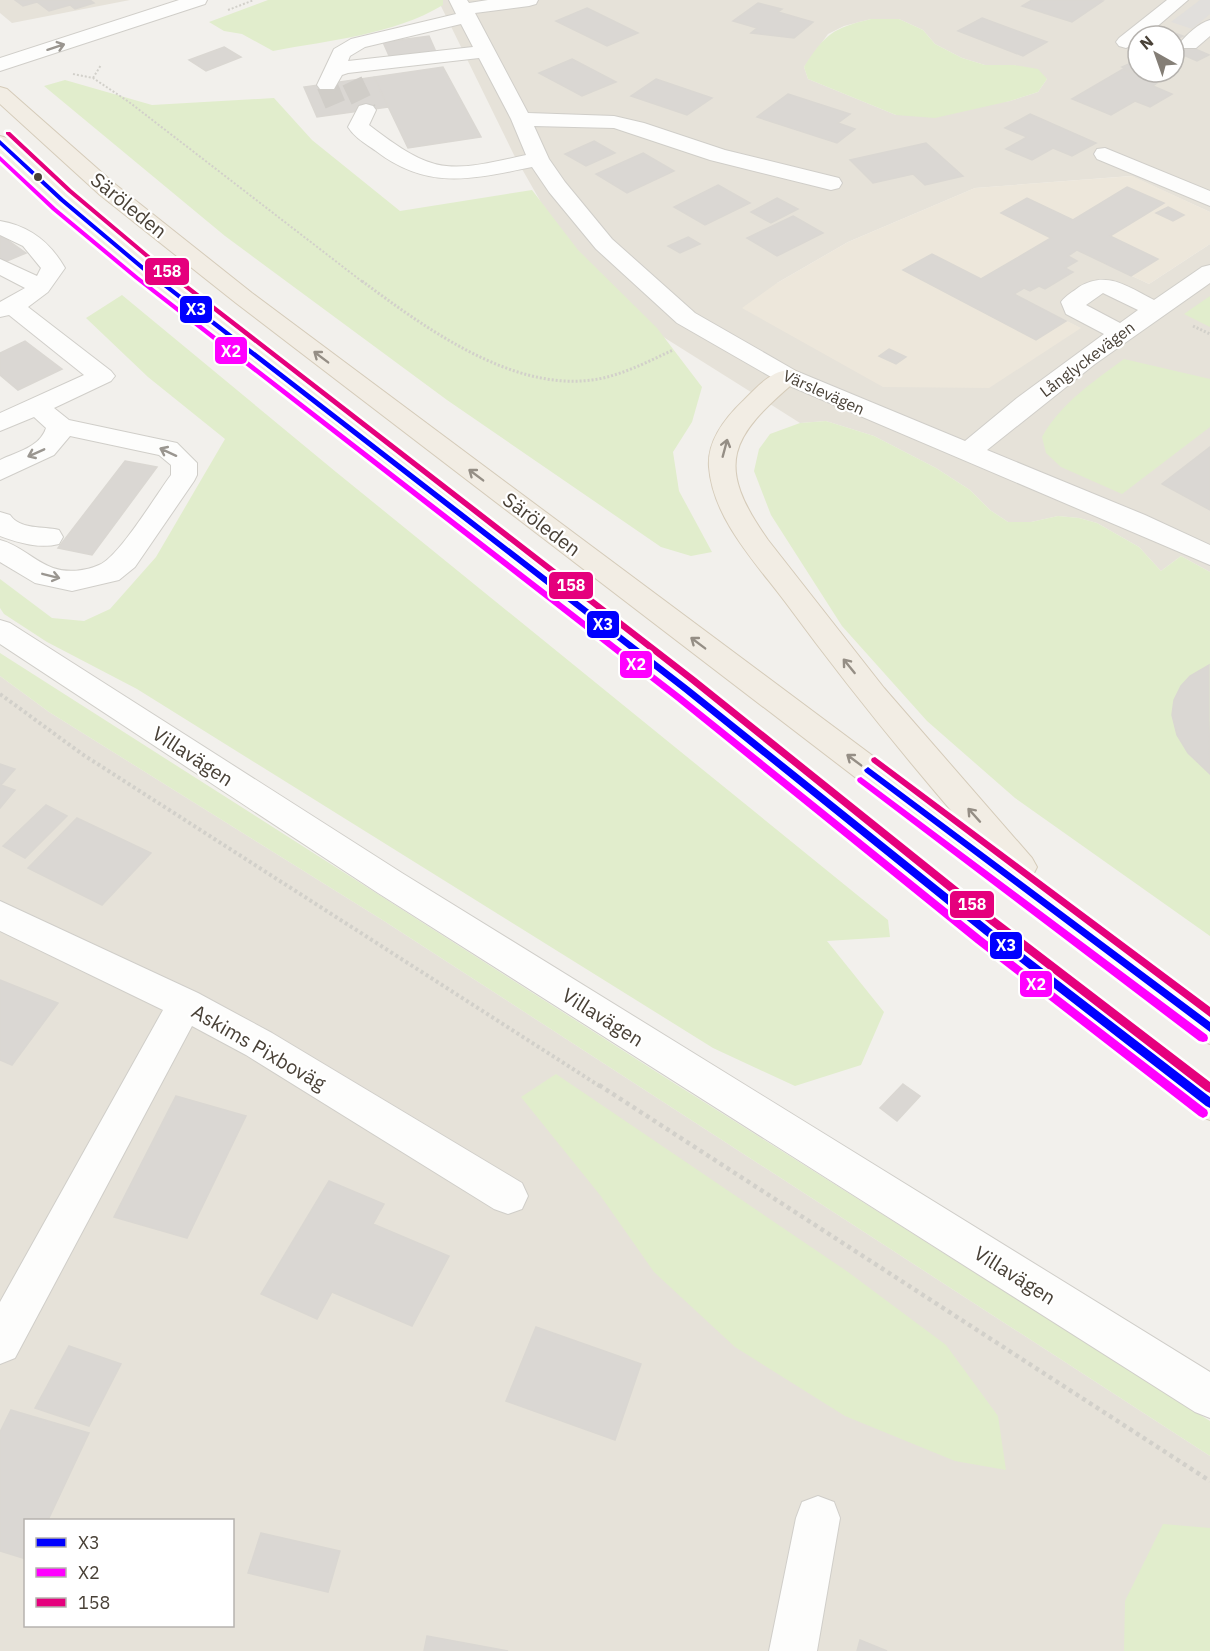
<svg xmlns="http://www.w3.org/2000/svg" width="1210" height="1651" font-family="'IBM Plex Sans',sans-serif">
	<rect width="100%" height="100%" fill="#f2f0ec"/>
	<path fill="#e6e2d9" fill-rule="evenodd" d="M0,0H130L12,23L0,13Z
		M438,0H1210V212L1131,176L975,188L848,242L777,283L1080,328L1014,294L1024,288L1039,286L1072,271L1065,268L1068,256L1077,250L1149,284L1210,244V572L1181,556L1161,571L1139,547L1097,523L1079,518L1058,516L1031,522H1008L990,510L970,490L936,468L874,436L826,421L800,423L657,333L562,239L514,155ZM871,19H899L923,30L935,44L962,58L985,65H1014L1047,79L1038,92L1010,101L896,115L808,79L804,67L828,34L844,26ZM1138,36H1174V72H1138Z
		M0,676L49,712L384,921L1210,1456V1651H0ZM26,1520H232V1626H26Z"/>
	<path fill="#ede7db" d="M1132,176L1210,212V244L1149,284L1077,250L1068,256L1077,261L1065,268L1073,272L1045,289L1039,286L1030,291L1024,288L1014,294L1081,328L989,388L883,387L742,308L777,283L848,242L975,188Z"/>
	<path fill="#e1edcc" d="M268,0H443V5C393,35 330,40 273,51L242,34L224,31L209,22Z
		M871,19H899L923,30L935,44L962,58L985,65H1014L1038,69L1047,79L1038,92L1010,101L935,118L896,115L808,79L804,67C825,34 833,28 871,19Z
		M65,80L152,105L274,98L312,140L400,211L532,190L578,250L657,328L702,387L692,422L673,452L679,491L712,552L691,556L661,547L447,400L225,236L44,86Z
		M122,295L336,472L888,920L890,937L827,941L884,1012L861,1065L795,1086L713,1048L137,689L47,642L4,614L0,608V579L52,618L84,621L110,609L156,557L225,439L148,377L86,318Z
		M1210,296V327L1184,314Z
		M1124,359L1210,379V427L1122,494L1061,467L1046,453L1042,437C1061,403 1093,382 1124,359Z
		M826,421L874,436L936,468L970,490L990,510L1008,522H1031L1058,516L1079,518L1097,523L1139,547L1161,571L1181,556L1210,572V936L1015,798L927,721L842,626L771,515L754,471L759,449L770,434L800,423Z
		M0,653L677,1085L1210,1421V1456L384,921L49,712L0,676Z
		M556,1074L848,1272L946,1345L998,1416L1006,1470L955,1461L845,1416L735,1347L654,1272L600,1195L521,1097Z
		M1163,1524L1210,1528V1651H1124L1125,1601Z"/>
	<path fill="#e1dfdc" d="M1200,0H1210V14L1192,29L1171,22Z"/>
	<path fill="#dad7d3" stroke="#dad7d2" stroke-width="1.5" d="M15,0H90L94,3L75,9L70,5L49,11L37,2L23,6Z
		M1032,0H1098L1103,1L1072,22L1022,6Z
		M758,3L782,9L778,12L813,22L794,38L751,33L757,28L733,21Z
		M587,8L638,33L607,46L556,21Z
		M982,18L1047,42L1023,56L958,31Z
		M1167,30L1183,36L1175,40L1209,55L1197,61L1174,51V36H1154Z
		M429,36L436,52L390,58L383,42Z
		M224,47L241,57L206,71L189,60Z
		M572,59L616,82L582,96L539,73Z
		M1133,62L1138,64V72H1152L1143,76L1122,67Z
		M443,67L481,137L408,148L374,77Z
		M1123,69L1157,83L1153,86L1172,94L1150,107L1135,101L1111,115L1072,99Z
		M374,77L389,107L317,117L304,87Z
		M656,79L712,98L687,115L631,96Z
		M788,94L850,114L838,123L855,129L837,143L757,117Z
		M1030,114L1096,143L1072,156L1053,148L1032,160L1006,149L1027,137L1005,128Z
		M594,141L615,153L586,166L565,154Z
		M926,143L963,176L925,185L913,174L873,183L850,160Z
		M643,153L674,171L627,193L596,174Z
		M718,185L750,203L705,225L674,207Z
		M1127,187L1164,203L1110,236L1158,259L1131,276L1077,250L1068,256L1077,261L1065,268L1073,272L1045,289L1039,286L1030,291L1024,288L1014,294L1066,321L1036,340L903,270L932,254L981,279L1051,238L1001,213L1027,198L1073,220Z
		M777,198L798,209L771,223L751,212Z
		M1168,207L1184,215L1173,221L1156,213Z
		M793,216L823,233L777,256L747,238Z
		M2,236L26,253L0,264V237Z
		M688,237L700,244L680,253L668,246Z
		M25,341L62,369L18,390L0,375V353Z
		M889,349L906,357L896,364L879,356Z
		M1210,447V510L1162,484Z
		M125,461L157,467L92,555L58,548Z
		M1209,665V721L1210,774L1188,753L1177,735L1172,715L1174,700L1181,686L1190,676Z
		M0,764L15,769L1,785L15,790L0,808Z
		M46,805L67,816L25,858L3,846Z
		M77,818L151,853L102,905L28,868Z
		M0,980L58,1003L12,1065L0,1060Z
		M903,1084L920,1096L897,1121L880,1108Z
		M176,1096L246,1116L187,1238L114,1217Z
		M329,1181L384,1204L373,1224L449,1256L412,1326L332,1292L317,1319L261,1294Z
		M536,1327L641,1364L615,1440L506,1401Z
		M69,1346L121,1364L89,1426L35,1408Z
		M11,1410L89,1433L48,1520H26V1559L0,1551V1432Z
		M261,1533L340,1551L328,1592L248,1573Z
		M427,1636L508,1651H424Z
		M860,1640L887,1651H857Z"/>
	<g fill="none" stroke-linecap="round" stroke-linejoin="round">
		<path stroke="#d0cdc8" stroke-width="21" stroke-dasharray="21 10" stroke-linecap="butt" d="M352,81L366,110
			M327,85L339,113"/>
		<defs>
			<path id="minor" d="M179,0H207L205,4L0,71V58Z
				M449,0H467L469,3L488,0H538L536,4L529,6L475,13L528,113L614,116L644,123L725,150L839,178L842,183L839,188L831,190L710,160L614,128L534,126L549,159L565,182L612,239L695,313L796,371L965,441L1017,398L1104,334L1066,314L1061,302C1066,295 1073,292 1079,287C1107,270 1128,287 1154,300L1202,267L1210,265V283L1095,364L987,450L1145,515L1210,545V565L778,381L677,323L596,249L549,192L532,167C473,179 428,191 376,151C366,144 354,137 348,127L359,106L366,104L373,106L376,110L369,125C434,175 447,173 526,155L511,119L479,58L348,73L342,75L334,89H320L317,85L334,49L351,39L456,14ZM461,24L473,47L348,61L350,56L365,47ZM1103,293L1105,294L1138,310L1120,323L1086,305Z
				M1167,0H1188L1146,36H1138V42L1126,48L1119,46L1116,42L1119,38Z
				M1210,20V36L1196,48H1182L1179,44C1186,35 1199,23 1210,20Z
				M1105,148L1210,191V206L1097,159L1094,154L1097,149Z
				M0,221C30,226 50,242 65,268L48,292L28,307L111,371L115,376L111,381L54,408L69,420L177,443L197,463V475L194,481L135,567L119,580L72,591L35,583L0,562V540C20,545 34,561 53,568C67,573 86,571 99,565C119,557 156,495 171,475V465L159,455L70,436L54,455L0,480V460C17,452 40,447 46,428L34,417L0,431V413L84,375L9,315L0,317V302L25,288L0,275V259L37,276L41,268L23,246L0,235Z
				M0,512L10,515C20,530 43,526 59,530L63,537L59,544C39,549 19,543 0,536Z
				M0,620L10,623L402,873L1210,1372V1418L1195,1412L378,893L0,644Z
				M0,901L198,993L272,1033L522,1183L528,1196L522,1209L508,1214L494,1209L246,1055L192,1026L15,1358L0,1364V1302L163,1010L0,931Z
				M818,1496L834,1502L840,1518L817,1651H769L796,1518L802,1502Z"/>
			<path id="major" d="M0,87L7,89L116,185L252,293L960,821C899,750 841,678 786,603C756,563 713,519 709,467C707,440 726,417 744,400C758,386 775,366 796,371L800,376L796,381C730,437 714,464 768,540L884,688L1032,858L1037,867L1033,875L1210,1007V1044L1197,1039L236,303L100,195L0,104Z
				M0,136L7,138L70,195L152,264L697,681L999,921L1210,1081V1120L1197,1115L975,941L675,697L136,274L54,205L0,154Z"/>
		</defs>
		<use href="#minor" stroke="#d0cec9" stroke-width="2"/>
		<use href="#major" stroke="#d5cbb9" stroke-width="2"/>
		<path stroke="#d2d0ca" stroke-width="2" stroke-dasharray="2 2" stroke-linecap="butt" d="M228,10L254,0
			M73,74L93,78L129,102L364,283
			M93,78L101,65"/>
		<path stroke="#d2d0ca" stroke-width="3" stroke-dasharray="2 2" stroke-linecap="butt" d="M362,281C424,327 511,391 592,380C621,376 647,362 673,350
			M1193,326L1210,334"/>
		<path stroke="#d2d0ca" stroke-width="4" stroke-dasharray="3 3" stroke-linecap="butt" d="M0,694L82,754L601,1087"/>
		<path stroke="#d2d0ca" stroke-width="4.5" stroke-dasharray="4 4" stroke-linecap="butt" d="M599,1085L1210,1481"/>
		<use href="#minor" fill="#fdfdfc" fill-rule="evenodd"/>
		<use href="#major" fill="#f2ede4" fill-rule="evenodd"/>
		<defs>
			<path id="bus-1" d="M0,140L64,199L146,268L689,687L990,928L1210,1097V1108L1206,1106L984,934L683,691L142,270L60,201L0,145Z
				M868,767L1210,1022V1032L865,772L864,770Z"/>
			<path id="bus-2" d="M0,156L56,208L139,277L682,696L982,937L1207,1110L1208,1113L1207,1116L1203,1118L1199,1116L976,943L676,700L135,279L52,210L0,161Z
				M861,777L1207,1035L1208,1038L1207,1041L1203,1042L1199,1041L858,782L857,780L858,778Z"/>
			<path id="bus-3" d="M6,132H10L72,190L154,259L696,678L997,919L1210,1082V1093L1206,1091L991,925L690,682L150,261L68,192L6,134Z
				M875,757L1210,1007V1017L872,762L871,760L872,758Z"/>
		</defs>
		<use href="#bus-1" stroke="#fff" stroke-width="5"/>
		<use href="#bus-2" stroke="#fff" stroke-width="5"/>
		<use href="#bus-3" stroke="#fff" stroke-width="5"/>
		<use href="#bus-1" fill="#00f" fill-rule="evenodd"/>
		<use href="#bus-2" fill="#f0f" fill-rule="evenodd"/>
		<use href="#bus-3" fill="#e5007d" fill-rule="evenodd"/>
	</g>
	<defs><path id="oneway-shaft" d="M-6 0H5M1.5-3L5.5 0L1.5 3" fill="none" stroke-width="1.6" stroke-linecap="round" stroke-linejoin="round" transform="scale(1.5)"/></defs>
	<g stroke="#9a9690">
		<use href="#oneway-shaft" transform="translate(56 47) rotate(-18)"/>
		<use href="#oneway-shaft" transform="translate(168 452) rotate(-155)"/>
		<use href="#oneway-shaft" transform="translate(36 453) rotate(156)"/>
		<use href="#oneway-shaft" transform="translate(51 576) rotate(14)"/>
	</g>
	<g stroke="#958e85">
		<use href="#oneway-shaft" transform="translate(321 357) rotate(-143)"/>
		<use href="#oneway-shaft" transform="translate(725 448) rotate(-75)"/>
		<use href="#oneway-shaft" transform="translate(476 475) rotate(-143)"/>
		<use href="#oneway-shaft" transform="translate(698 643) rotate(-143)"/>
		<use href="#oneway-shaft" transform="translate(849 666) rotate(-129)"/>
		<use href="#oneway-shaft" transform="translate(854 760) rotate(-143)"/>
		<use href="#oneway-shaft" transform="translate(974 815) rotate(-132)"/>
	</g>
	<circle fill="#494137" stroke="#fff" stroke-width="2" cx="38" cy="177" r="5"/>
	<g text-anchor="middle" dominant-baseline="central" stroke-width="4.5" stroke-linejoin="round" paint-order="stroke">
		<g font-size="16" fill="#494137" stroke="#fff">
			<text transform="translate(1087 359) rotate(-37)">Långlyckevägen</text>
			<text transform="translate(824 392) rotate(24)">Värslevägen</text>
		</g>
		<g font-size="20" fill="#494137" stroke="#fff">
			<text transform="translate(129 205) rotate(39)">Säröleden</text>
			<text transform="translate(542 524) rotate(37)">Säröleden</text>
			<text transform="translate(193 756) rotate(33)">Villavägen</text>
			<text transform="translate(603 1017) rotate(32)">Villavägen</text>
			<text transform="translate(259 1047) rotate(30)">Askims Pixboväg</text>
			<text transform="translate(1015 1275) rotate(32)">Villavägen</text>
		</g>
	</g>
	<g stroke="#fff" stroke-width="2">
		<rect x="144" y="257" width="46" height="29" rx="6" fill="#e5007d"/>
		<rect x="179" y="295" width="34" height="29" rx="6" fill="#00f"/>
		<rect x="214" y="336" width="34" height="29" rx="6" fill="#f0f"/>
		<rect x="548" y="571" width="46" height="29" rx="6" fill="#e5007d"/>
		<rect x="586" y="610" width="34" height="29" rx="6" fill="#00f"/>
		<rect x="619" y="650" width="34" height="29" rx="6" fill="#f0f"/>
		<rect x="949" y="890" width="46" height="29" rx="6" fill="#e5007d"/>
		<rect x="989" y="931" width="34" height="29" rx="6" fill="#00f"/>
		<rect x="1019" y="970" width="34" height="28" rx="6" fill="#f0f"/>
	</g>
	<g font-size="16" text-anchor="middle" font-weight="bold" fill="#fff">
		<text x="167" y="277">158</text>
		<text x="196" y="315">X3</text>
		<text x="231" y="357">X2</text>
		<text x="571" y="591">158</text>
		<text x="603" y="630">X3</text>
		<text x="636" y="670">X2</text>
		<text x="972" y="910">158</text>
		<text x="1006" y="951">X3</text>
		<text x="1036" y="990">X2</text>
	</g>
	<rect x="24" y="1519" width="210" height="108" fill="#ffffff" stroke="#b6b3af" stroke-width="1.5"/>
	<rect x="36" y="1538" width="30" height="9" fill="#0000ff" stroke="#b6b3af" stroke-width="1.5"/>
	<text x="78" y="1549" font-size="18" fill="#494137">X3</text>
	<rect x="36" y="1568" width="30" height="9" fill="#ff00ff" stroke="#b6b3af" stroke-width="1.5"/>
	<text x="78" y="1579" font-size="18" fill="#494137">X2</text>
	<rect x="36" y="1598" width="30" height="9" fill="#e5007d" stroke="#b6b3af" stroke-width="1.5"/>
	<text x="78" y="1609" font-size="18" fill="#494137">158</text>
	<g transform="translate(1156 54) rotate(320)"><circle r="28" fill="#ffffff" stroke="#b6b3af" stroke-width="1.5"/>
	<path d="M0-4.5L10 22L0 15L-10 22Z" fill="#847e76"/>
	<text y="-9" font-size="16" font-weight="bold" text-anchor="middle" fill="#494137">N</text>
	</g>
</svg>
